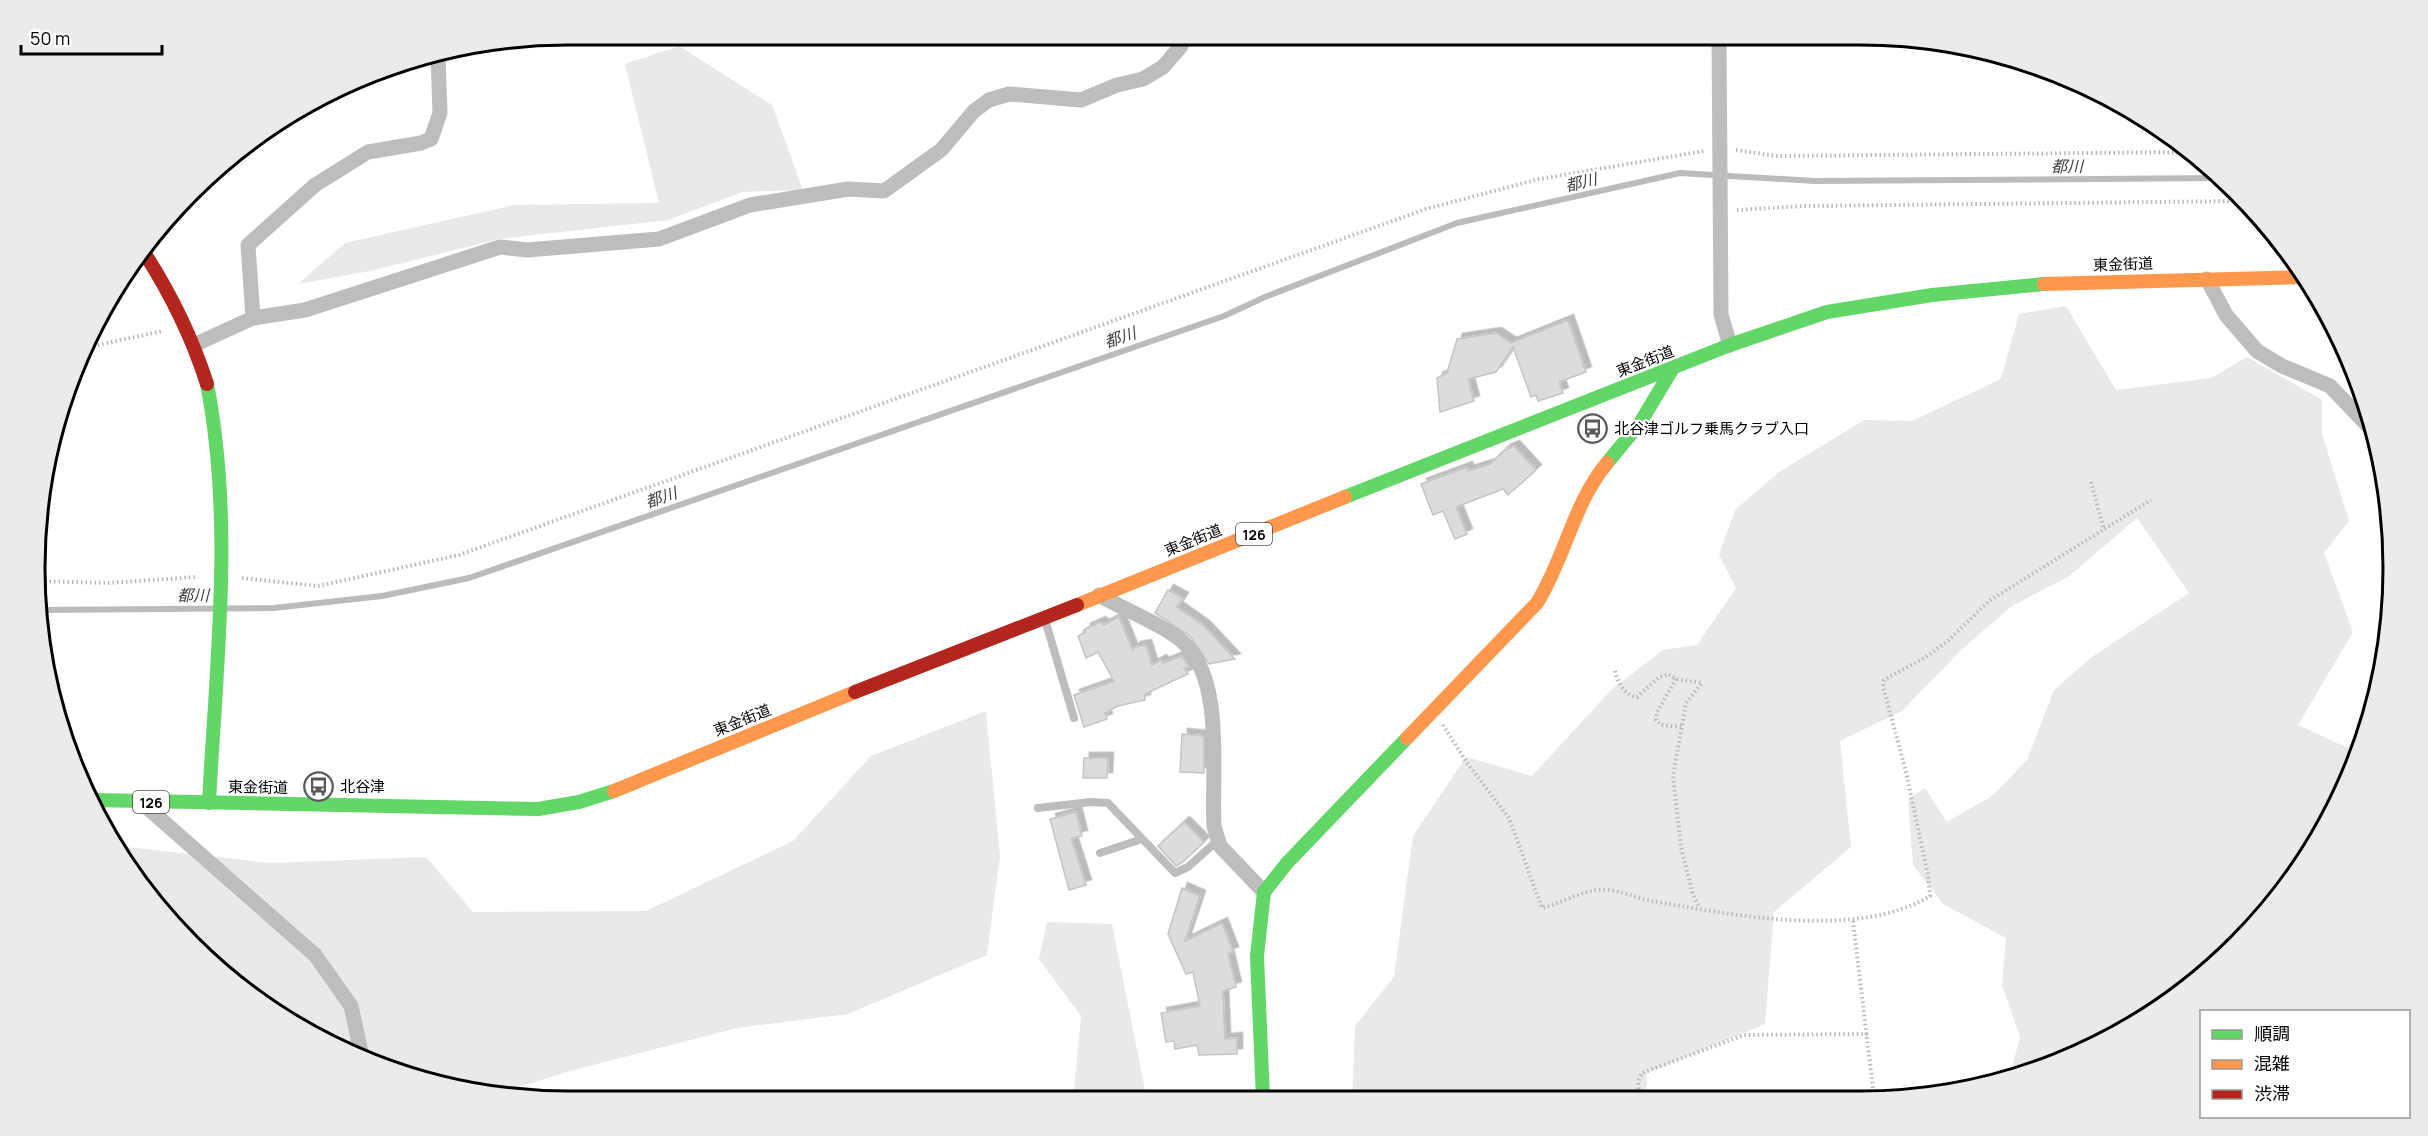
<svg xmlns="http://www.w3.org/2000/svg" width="2428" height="1136" font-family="Manrope,'Noto Sans JP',sans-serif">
	<defs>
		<filter id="shadow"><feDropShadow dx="5.5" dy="-5.5" stdDeviation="0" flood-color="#0004"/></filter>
	</defs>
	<rect width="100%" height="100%" fill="#fff"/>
	<path fill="#e9e9e9" d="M679,46L772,105L803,190L742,192L668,220L499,239L370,271L298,284L345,243L514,205L659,203L625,64Z
		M2066,306L2116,390L2211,378L2247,357L2322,400V434L2349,521L2324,553L2353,632L2298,725L2359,753L2353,772L2283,892L2185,991L2064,1061L2010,1075L2020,1037L2002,985L2006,938L1943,904L1913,865L1908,799L1925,788L1947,822L1992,796L2027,760L2054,690L2092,657L2189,593L2137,518L2068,577L2012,606L1961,650L1902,711L1840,741L1851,847L1774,912L1765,1024L1647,1073L1646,1098L1352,1099L1355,1026L1394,977L1413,836L1466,757L1532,776L1612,689L1663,650L1697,645L1736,588L1719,555L1735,510L1779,472L1864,420L1912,421L2001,379L2019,314Z
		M986,711L1000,856L987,955L848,1014L737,1028L570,1071L497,1094L464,1091L364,1061L217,969L116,846L271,863L426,857L473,912L646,911L793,841L871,756Z
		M1047,922L1112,924L1147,1100H1073L1081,1016L1039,959Z"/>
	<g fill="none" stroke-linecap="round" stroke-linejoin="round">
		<path stroke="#bbb" stroke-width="6" d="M39,610L274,608L382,596L469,578L1224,316L1265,297L1457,223L1680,173L1815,181L2222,178"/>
	</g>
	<path fill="#dcdcdc" stroke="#c4c4c4" stroke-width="1.5" filter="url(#shadow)" d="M1568,320L1586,372L1559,382L1563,393L1538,401L1536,395L1531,397L1513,347L1496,372L1468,379L1474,401L1440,412L1437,378L1447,373L1457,339L1496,333L1511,343Z
		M1514,446L1536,470L1508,495L1503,489L1456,507L1467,534L1455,539L1443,511L1433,515L1421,484L1467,467L1468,471L1490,464L1505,450Z
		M1168,590L1183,598L1177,607L1204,626L1235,659L1209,664L1190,636L1155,613Z
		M1119,617L1133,651L1135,647L1146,645L1152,665L1161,660L1163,663L1182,656L1189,667L1184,668L1188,674L1145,694V700L1118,706L1105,713L1107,719L1084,727L1074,695L1114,681L1098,652L1086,658L1078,636L1085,632V629L1100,622L1104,625Z
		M1182,734L1204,736V773L1180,772Z
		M1084,758H1108L1107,778H1083Z
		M1076,812L1082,836L1071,838L1086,885L1069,890L1050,819Z
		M1184,822L1204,842L1183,862L1176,866L1158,846Z
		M1182,888L1200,896L1185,941L1222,923L1233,952L1228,954L1236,987L1223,991L1225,1039L1237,1038V1054L1199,1055L1197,1045L1175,1049L1174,1041L1166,1042L1161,1013L1200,1006L1193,972L1186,974L1168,934Z"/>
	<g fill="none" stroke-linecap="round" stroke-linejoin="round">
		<path stroke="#b8b8b8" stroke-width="4" stroke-dasharray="1.5 3" stroke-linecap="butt" d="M1736,150L1776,156L2191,152
			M1737,210L1804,206L2246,201
			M89,347L163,331
			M2091,482L2104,530
			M242,578L318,586L459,555L1426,209L1539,179L1704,151
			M36,581L108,583L197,577
			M1615,671C1618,683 1624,695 1637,697L1659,677L1668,674L1676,679L1702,683L1686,703L1673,776L1681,847L1693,895L1700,908
			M1676,679L1657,712L1656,720L1661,725L1683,727
			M1443,725L1467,763L1509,818L1542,908C1564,903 1583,888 1607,890C1621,891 1637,898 1652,901C1733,915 1857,940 1930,896L1928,875L1906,772L1883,686L1884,680L1926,657L1948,641L1989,601L2151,500
			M1853,921L1874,1097
			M1639,1098L1638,1082L1642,1073L1744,1035L1868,1034"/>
		<path stroke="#bdbdbd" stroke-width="8" d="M1046,623L1074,718
			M1038,808L1091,802L1108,803L1175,873L1188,867L1218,840
			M1100,853L1142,839"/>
		<path stroke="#bdbdbd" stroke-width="15" d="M1719,35L1721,315L1730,345
			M2207,279L2226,315L2257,351L2282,366L2330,386L2373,431
			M253,318L248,245L315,185L368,152L421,143L431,139L440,113L438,56
			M196,344L253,318L305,310L500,247L527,250L659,239L750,205L848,189L884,191L941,150L974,111L989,100L1009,94L1081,100L1117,85L1143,79L1163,67L1181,46L1186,35
			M1099,595C1123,609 1166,626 1184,643C1225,682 1211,774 1214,826L1220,846L1264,892
			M141,802L315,955L351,1006L363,1061"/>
		<path stroke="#63d668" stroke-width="14" d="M207,384C234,522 216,664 209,803
			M1607,463L1640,423L1673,368
			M1345,497L1730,345L1827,312L1932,295L2044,284
			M93,800L538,809L579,802L614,791
			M1263,1099L1257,956L1264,892L1287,863L1407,738"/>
		<path stroke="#ff974d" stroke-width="14" d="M2044,284L2307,277
			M1077,605L1345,497
			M1407,738L1537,603C1565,558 1573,504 1607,463
			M614,791L855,692"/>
		<path stroke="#b3261e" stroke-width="14" d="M145,254C172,296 192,337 207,384
			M855,692L1077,605"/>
	</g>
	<defs>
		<symbol id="bus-ring" viewBox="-11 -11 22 22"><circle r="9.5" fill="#fff" stroke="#595959" stroke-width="1.5"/><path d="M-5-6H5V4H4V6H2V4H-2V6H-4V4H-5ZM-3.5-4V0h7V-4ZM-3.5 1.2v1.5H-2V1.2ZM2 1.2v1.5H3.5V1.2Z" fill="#595959"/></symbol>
	</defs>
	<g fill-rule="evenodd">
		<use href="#bus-ring" x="1576" y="412" width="33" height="33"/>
		<use href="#bus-ring" x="302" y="770" width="33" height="33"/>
	</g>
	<g text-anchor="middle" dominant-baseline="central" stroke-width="4.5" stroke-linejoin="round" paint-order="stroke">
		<g fill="#fff" stroke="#4c4c4c" stroke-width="1.5">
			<rect x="1236" y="523" width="36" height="22" rx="4.5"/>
			<rect x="133" y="791" width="36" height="22" rx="4.5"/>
		</g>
		<g font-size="14" font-weight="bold" fill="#000">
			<text x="1254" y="534">126</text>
			<text x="151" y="802">126</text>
		</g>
		<g font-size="15" fill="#000" stroke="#fff">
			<text transform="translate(2123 264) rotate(-2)">東金街道</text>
			<text transform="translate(1645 361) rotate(-21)">東金街道</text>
			<text transform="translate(1193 540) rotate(-22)">東金街道</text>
			<text transform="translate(742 720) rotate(-22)">東金街道</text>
			<text transform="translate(258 787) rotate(1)">東金街道</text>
		</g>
		<g font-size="15" fill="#000" stroke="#fff" text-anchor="start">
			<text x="1614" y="428">北谷津ゴルフ乗馬クラブ入口</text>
			<text x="340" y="786">北谷津</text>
		</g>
		<g font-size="16" font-style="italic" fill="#3f3f3f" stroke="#fff">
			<text x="2067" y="166">都川</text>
			<text transform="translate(1581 182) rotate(-13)">都川</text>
			<text transform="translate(1120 337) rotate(-19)">都川</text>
			<text transform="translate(661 497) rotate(-19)">都川</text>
			<text x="193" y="595">都川</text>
		</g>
	</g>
	<path d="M0 0H2428V1136H0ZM568 45H1860A523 523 0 0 1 2383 568V568A523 523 0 0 1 1860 1091H568A523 523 0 0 1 45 568V568A523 523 0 0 1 568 45Z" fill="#ebebeb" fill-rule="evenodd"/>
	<path fill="none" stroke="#000" stroke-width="3" d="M568 45H1860A523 523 0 0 1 2383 568V568A523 523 0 0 1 1860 1091H568A523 523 0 0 1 45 568V568A523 523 0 0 1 568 45Z"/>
	<rect x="2200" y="1010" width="210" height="108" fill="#ffffff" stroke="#999999" stroke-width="1.5"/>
	<rect x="2212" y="1030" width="30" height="9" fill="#63d668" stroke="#999999" stroke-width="1.5"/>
	<text x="2254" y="1040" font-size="18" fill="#000000">順調</text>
	<rect x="2212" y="1060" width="30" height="9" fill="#ff974d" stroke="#999999" stroke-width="1.5"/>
	<text x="2254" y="1070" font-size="18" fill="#000000">混雑</text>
	<rect x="2212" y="1090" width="30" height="9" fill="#b3261e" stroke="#999999" stroke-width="1.5"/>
	<text x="2254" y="1100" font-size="18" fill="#000000">渋滞</text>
	<path d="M21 45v9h141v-9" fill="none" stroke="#000000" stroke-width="3"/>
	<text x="30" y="45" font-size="18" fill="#000000" stroke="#ffffff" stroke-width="4.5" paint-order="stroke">50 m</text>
</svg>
